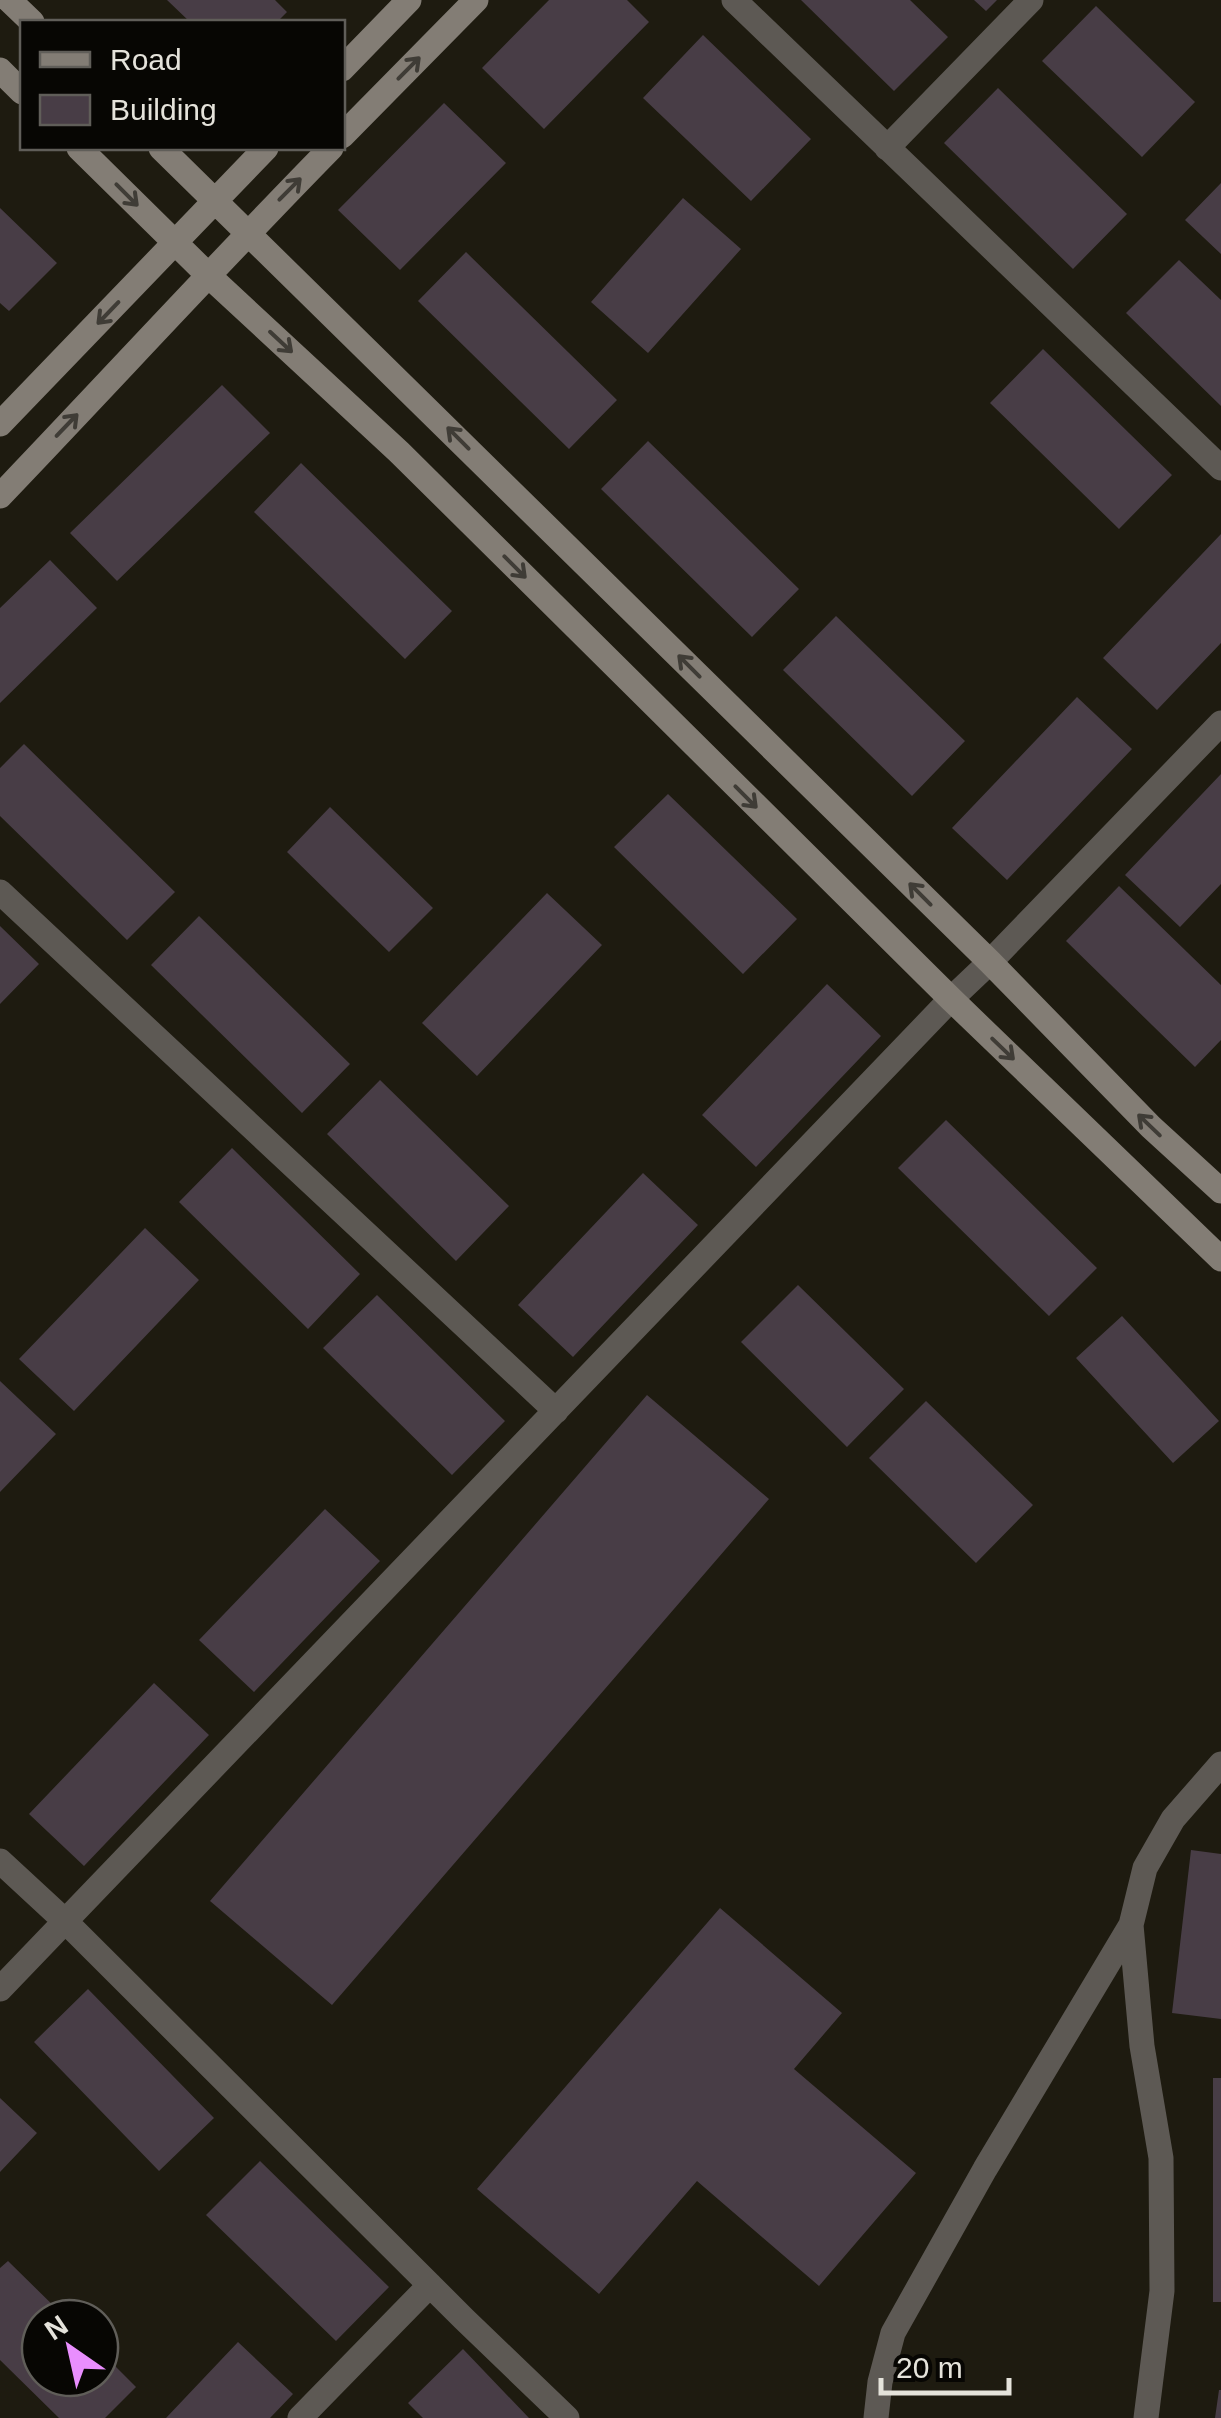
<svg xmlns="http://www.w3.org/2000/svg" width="1221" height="2418" font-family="Helvetica,sans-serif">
	<rect width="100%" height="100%" fill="#1e1b10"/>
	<path fill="#483d46" d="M167,0H275L287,12L277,22H190Z
		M549,0H627L649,22L544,129L482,68Z
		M801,0H910L948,37L894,91Z
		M974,0H997L986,11Z
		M1096,6L1195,102L1142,157L1042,61Z
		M703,35L811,139L751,201L643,98Z
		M998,88L1127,214L1073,269L944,143Z
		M444,103L506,163L400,270L338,210Z
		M1221,183V254L1185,220Z
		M683,198L741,249L648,353L591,302Z
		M0,208L57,263L9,311L0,303Z
		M466,252L617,400L569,449L418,301Z
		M1179,260L1221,300V406L1126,313Z
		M1043,349L1172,475L1119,529L990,403Z
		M222,385L270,433L117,581L70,533Z
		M648,441L799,589L752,637L601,489Z
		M301,463L452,611L405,659L254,512Z
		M1221,534V643L1157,710L1103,658Z
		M50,560L97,608L0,703V608Z
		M836,616L965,741L912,796L783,670Z
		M1077,697L1132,749L1007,880L952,828Z
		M24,744L175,892L127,940L0,816V768Z
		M1221,774V884L1180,927L1125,875Z
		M668,794L797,919L743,974L614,847Z
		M330,807L433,908L389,952L287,852Z
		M1119,886L1221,985V1040L1195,1067L1066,941Z
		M547,893L602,945L477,1076L422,1023Z
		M199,916L350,1064L302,1113L151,965Z
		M0,926L39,964L0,1004Z
		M827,984L881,1036L756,1167L702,1115Z
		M380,1080L509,1206L456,1261L327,1134Z
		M946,1120L1097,1268L1049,1316L898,1168Z
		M232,1148L360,1274L308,1329L179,1202Z
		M643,1173L698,1225L573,1357L518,1305Z
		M145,1228L199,1280L74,1411L19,1359Z
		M798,1285L904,1389L847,1447L741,1342Z
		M377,1295L505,1421L452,1475L323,1348Z
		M1122,1316L1219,1421L1173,1463L1076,1358Z
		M0,1381L56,1434L0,1492Z
		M647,1395L769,1499L332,2005L210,1901Z
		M926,1401L1033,1505L976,1563L869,1458Z
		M325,1509L380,1561L254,1692L199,1640Z
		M154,1683L209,1735L84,1866L29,1814Z
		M1191,1850L1221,1854V2019L1172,2013Z
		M720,1908L842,2013L794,2069L916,2173L819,2286L697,2181L599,2294L477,2189Z
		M88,1989L214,2118L159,2171L34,2042Z
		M1213,2078H1221V2302H1213Z
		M0,2098L37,2133L0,2172Z
		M260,2161L389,2287L336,2341L206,2215Z
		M8,2261L66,2318H40V2378H100V2351L136,2387L105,2418H59L0,2360V2268Z
		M238,2342L293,2394L270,2418H166Z
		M463,2349L529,2418H423L408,2403Z
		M1219,2390H1221V2418H1215Z"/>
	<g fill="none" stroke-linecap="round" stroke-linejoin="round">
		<path stroke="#5d5954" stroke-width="25" d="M734,0L1221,468
			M887,148L1031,0
			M0,892L556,1411
			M0,1861L66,1922L464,2319L567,2418
			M1131,1925L1142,2046L1161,2158L1162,2291L1146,2418
			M0,1989L951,999L990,962L1221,723
			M300,2418L430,2285
			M876,2418L880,2382L893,2333L985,2169L1131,1925L1145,1868L1173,1819L1221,1764"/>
		<path stroke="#837d75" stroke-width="25" d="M9,0L32,22
			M342,69L409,0
			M0,70L22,92
			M342,136L476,0
			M79,148L209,276L399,452L951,999L1221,1259
			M161,148L990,962L1151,1127L1221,1191
			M0,424L266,148
			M0,496C111,380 219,262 331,148"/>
	</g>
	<defs><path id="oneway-shaft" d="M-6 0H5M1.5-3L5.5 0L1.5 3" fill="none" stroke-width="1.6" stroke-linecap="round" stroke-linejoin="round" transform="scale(2.5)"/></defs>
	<g stroke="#3f3c36">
		<use href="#oneway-shaft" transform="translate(409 68) rotate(-45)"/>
		<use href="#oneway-shaft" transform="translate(290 189) rotate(-45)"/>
		<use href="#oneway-shaft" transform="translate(127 195) rotate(45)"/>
		<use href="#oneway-shaft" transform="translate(108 313) rotate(134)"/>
		<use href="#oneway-shaft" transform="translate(281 342) rotate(43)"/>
		<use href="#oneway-shaft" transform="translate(67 425) rotate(-46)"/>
		<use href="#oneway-shaft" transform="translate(458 438) rotate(-135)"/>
		<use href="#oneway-shaft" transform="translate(515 567) rotate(45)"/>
		<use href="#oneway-shaft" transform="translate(689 666) rotate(-135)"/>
		<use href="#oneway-shaft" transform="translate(746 797) rotate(45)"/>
		<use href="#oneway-shaft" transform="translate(920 894) rotate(-135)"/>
		<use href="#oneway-shaft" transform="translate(1003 1049) rotate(44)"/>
		<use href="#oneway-shaft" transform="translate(1149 1125) rotate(-136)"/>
	</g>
	<rect x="20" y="20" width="325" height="130" fill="#070603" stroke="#605e59" stroke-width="2.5"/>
	<rect x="40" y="52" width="50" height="15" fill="#837d75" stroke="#605e59" stroke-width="2.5"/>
	<text x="110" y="70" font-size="30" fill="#e5e3db">Road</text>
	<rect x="40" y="95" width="50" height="30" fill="#483d46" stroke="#605e59" stroke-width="2.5"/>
	<text x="110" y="120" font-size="30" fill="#e5e3db">Building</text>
	<g transform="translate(70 2348) rotate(326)"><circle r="48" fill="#070603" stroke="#605e59" stroke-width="2.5"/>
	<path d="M0-8L18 38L0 25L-18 38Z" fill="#e98efe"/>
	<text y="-15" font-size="28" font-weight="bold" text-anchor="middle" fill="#e5e3db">N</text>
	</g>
	<path d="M881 2378v15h128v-15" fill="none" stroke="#e5e3db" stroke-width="5"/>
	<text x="896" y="2378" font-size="30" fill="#e5e3db" stroke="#070603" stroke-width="8" paint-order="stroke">20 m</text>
</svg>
